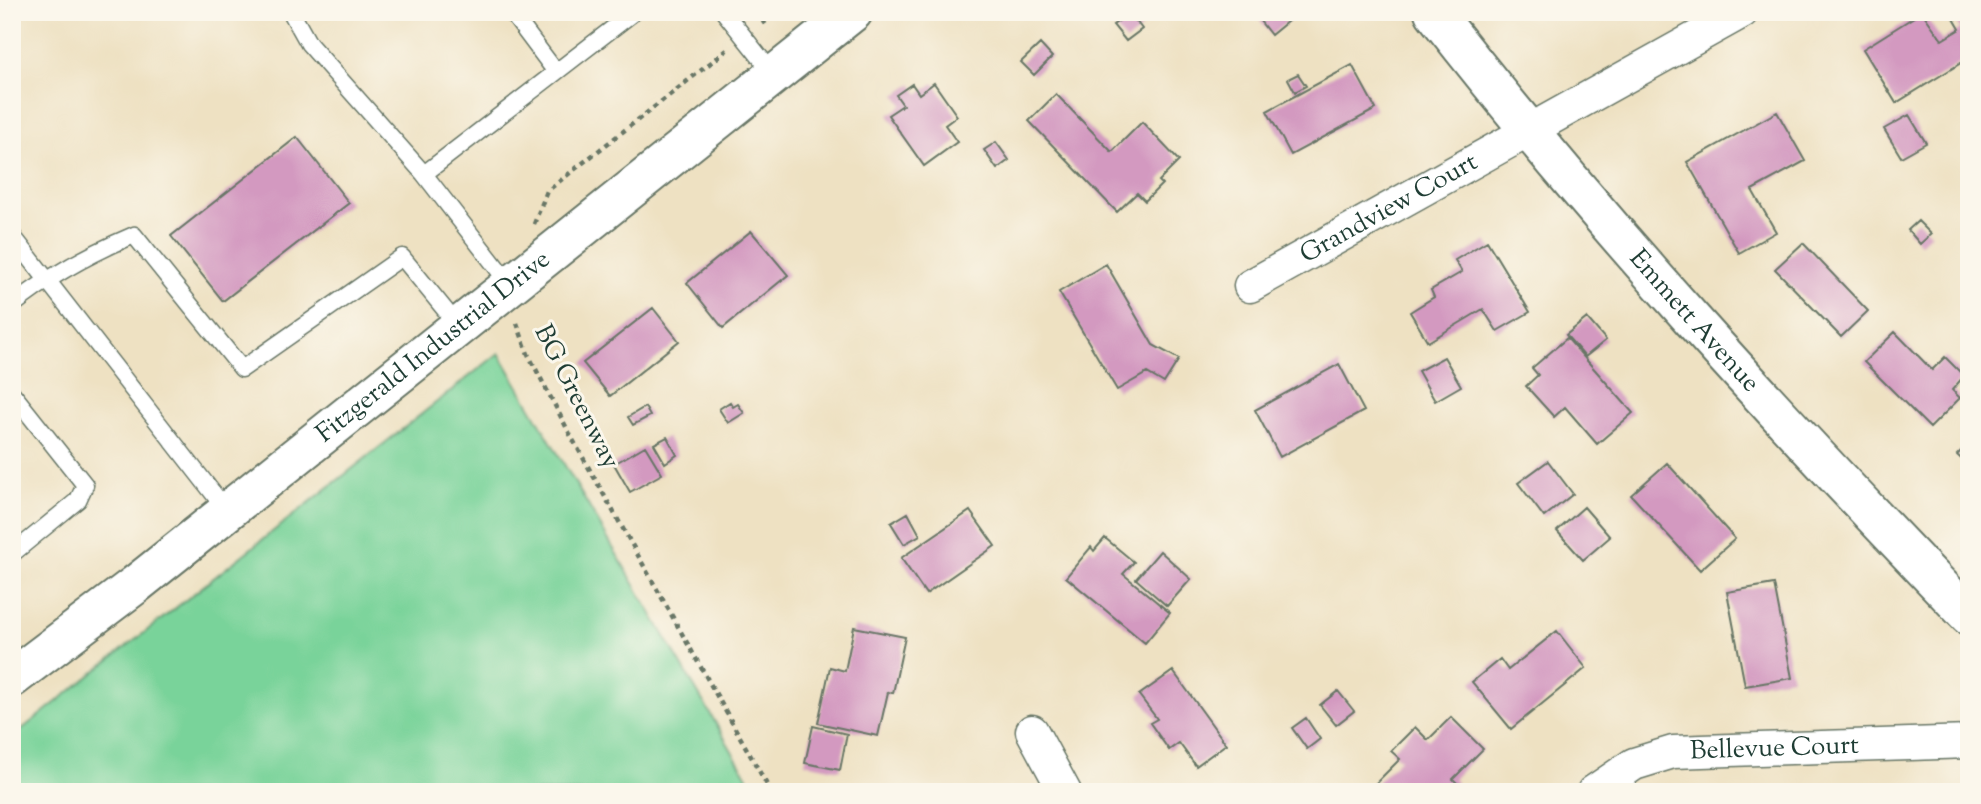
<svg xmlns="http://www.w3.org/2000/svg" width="1981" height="804" font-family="'Sorts Mill Goudy',serif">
	<rect width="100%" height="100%" fill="#fbf7ec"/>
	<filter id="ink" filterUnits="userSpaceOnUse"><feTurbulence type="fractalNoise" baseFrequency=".0143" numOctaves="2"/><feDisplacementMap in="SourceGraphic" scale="14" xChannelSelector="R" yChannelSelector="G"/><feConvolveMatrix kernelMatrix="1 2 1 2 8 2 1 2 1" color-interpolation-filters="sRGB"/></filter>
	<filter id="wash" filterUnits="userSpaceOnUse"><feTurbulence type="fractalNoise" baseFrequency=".00686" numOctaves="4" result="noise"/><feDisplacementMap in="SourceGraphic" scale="28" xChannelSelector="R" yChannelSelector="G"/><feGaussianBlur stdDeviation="1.57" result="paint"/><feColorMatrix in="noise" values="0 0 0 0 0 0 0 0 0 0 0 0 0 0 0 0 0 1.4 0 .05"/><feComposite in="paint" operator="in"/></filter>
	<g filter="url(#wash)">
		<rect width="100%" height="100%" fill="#eee1c2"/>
		<path fill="#79d39a" stroke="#4c8867" stroke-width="2" d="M499,353L756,792H12V737Z"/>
		<g id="blocks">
			<path fill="#d399c0" d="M1253,12H1299L1271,35Z
				M1922,12L1942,40L1960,29L1950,12H1969V58L1896,103L1863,49Z
				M1130,13L1142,29L1126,41L1113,25Z
				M1040,44L1052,57L1034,75L1021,62Z
				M1352,65L1376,109L1291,155L1267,111Z
				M1298,74L1306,86L1295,92L1288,79Z
				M934,83L957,116L945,125L957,142L924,166L888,115L903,105L896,95L912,84L919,94Z
				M1056,94L1112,152L1142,122L1179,161L1159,181L1162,184L1145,201L1137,193L1117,212L1029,121Z
				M1777,112L1805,161L1752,190L1776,232L1739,253L1687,162Z
				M1909,115L1926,143L1901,157L1884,129Z
				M297,137L349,203L223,301L171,236Z
				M996,142L1009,160L997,169L984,150Z
				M1918,221L1931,234L1920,244L1908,230Z
				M751,231L788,275L723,328L687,283Z
				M1487,241L1530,312L1497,331L1483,309L1428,342L1410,312L1434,297L1431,290L1462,272L1455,260Z
				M1803,243L1868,311L1841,337L1775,269Z
				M1106,264L1153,345L1179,359L1164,383L1147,373L1117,390L1059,292Z
				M653,308L679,341L610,396L583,363Z
				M1587,318L1606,340L1585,357L1566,335Z
				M1895,332L1932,370L1945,357L1964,376L1952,390L1960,398L1930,428L1864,362Z
				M1567,338L1633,413L1597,444L1565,407L1554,417L1526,386L1538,375L1532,368Z
				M1444,357L1461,386L1435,401L1418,371Z
				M1339,364L1364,411L1280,457L1255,410Z
				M730,402L733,407L738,404L744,413L728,423L719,409Z
				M645,407L650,416L633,425L628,417Z
				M667,437L677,455L665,463L654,444Z
				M1969,443V466L1957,455Z
				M645,446L662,474L630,492L614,464Z
				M1548,461L1573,494L1544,517L1518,483Z
				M1667,463L1735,539L1700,570L1631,495Z
				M1584,507L1610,537L1583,560L1557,531Z
				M970,511L995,546L926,594L901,558Z
				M908,513L920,535L904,544L891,523Z
				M1105,538L1134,562L1123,574L1170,613L1145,643L1066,577L1091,547L1094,551Z
				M1160,551L1191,579L1167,606L1136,579Z
				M1774,584L1792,678L1745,686L1727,592Z
				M854,627L905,637L893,693L888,692L878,736L818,723L830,667L845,671Z
				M1557,631L1586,668L1511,729L1472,682L1500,659L1508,670Z
				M1173,671L1226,744L1196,766L1179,743L1169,750L1150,723L1157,719L1139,695Z
				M1338,691L1354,711L1336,725L1320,705Z
				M1451,717L1483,749L1453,779L1457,783L1449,790L1445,786L1440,792H1381L1374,785L1400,759L1391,751L1415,727L1428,740Z
				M1306,718L1320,739L1307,749L1292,728Z
				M813,726L847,734L840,770L805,763Z"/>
		</g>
	</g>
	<g filter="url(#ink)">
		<use href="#blocks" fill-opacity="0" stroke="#677666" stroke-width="2"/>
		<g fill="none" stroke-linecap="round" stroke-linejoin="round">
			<defs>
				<path id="service" d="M291,12L309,44L424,174L511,286
					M511,12L556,72
					M724,12L775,76
					M424,174L634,12
					M12,235L227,511
					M12,306C50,275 89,254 134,235L242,369L402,257L459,327
					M12,393L85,485L78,500L12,554"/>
				<g id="minor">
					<path id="s1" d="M1250,286L1742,12"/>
					<path d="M1032,731L1065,792"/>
					<path id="s2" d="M1593,792L1634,764L1673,752L1969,742"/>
				</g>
				<g id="tertiary">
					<path id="s3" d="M1434,12C1600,225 1782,422 1969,616"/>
					<path id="s4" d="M12,678L135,585L853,12"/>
				</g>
			</defs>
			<use href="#service" stroke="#677666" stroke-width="19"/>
			<use href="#minor" stroke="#677666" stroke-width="35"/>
			<use href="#tertiary" stroke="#677666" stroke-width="42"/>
			<path stroke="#677666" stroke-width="4.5" stroke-dasharray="5 5" stroke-linecap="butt" d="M762,24L779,12
				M534,224L547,191L727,50
				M517,323L528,354L572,438L771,792"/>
			<use href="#service" stroke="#fff" stroke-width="16"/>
			<use href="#minor" stroke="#fff" stroke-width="32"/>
			<use href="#tertiary" stroke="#fff" stroke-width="38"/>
		</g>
	</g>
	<g text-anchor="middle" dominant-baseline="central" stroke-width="6" stroke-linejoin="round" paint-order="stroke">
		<g font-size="26" fill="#1f3d34" stroke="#fbf7ec">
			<text stroke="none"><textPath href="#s1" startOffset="159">Grandview Court</textPath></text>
			<text stroke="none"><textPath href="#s3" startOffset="404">Emmett Avenue</textPath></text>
			<text stroke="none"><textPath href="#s4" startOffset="536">Fitzgerald Industrial Drive</textPath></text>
			<text transform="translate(576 397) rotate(63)">BG Greenway</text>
			<text stroke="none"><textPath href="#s2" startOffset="192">Bellevue Court</textPath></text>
		</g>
	</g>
	<rect width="1981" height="804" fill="none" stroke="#fbf7ec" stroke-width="42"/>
</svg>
